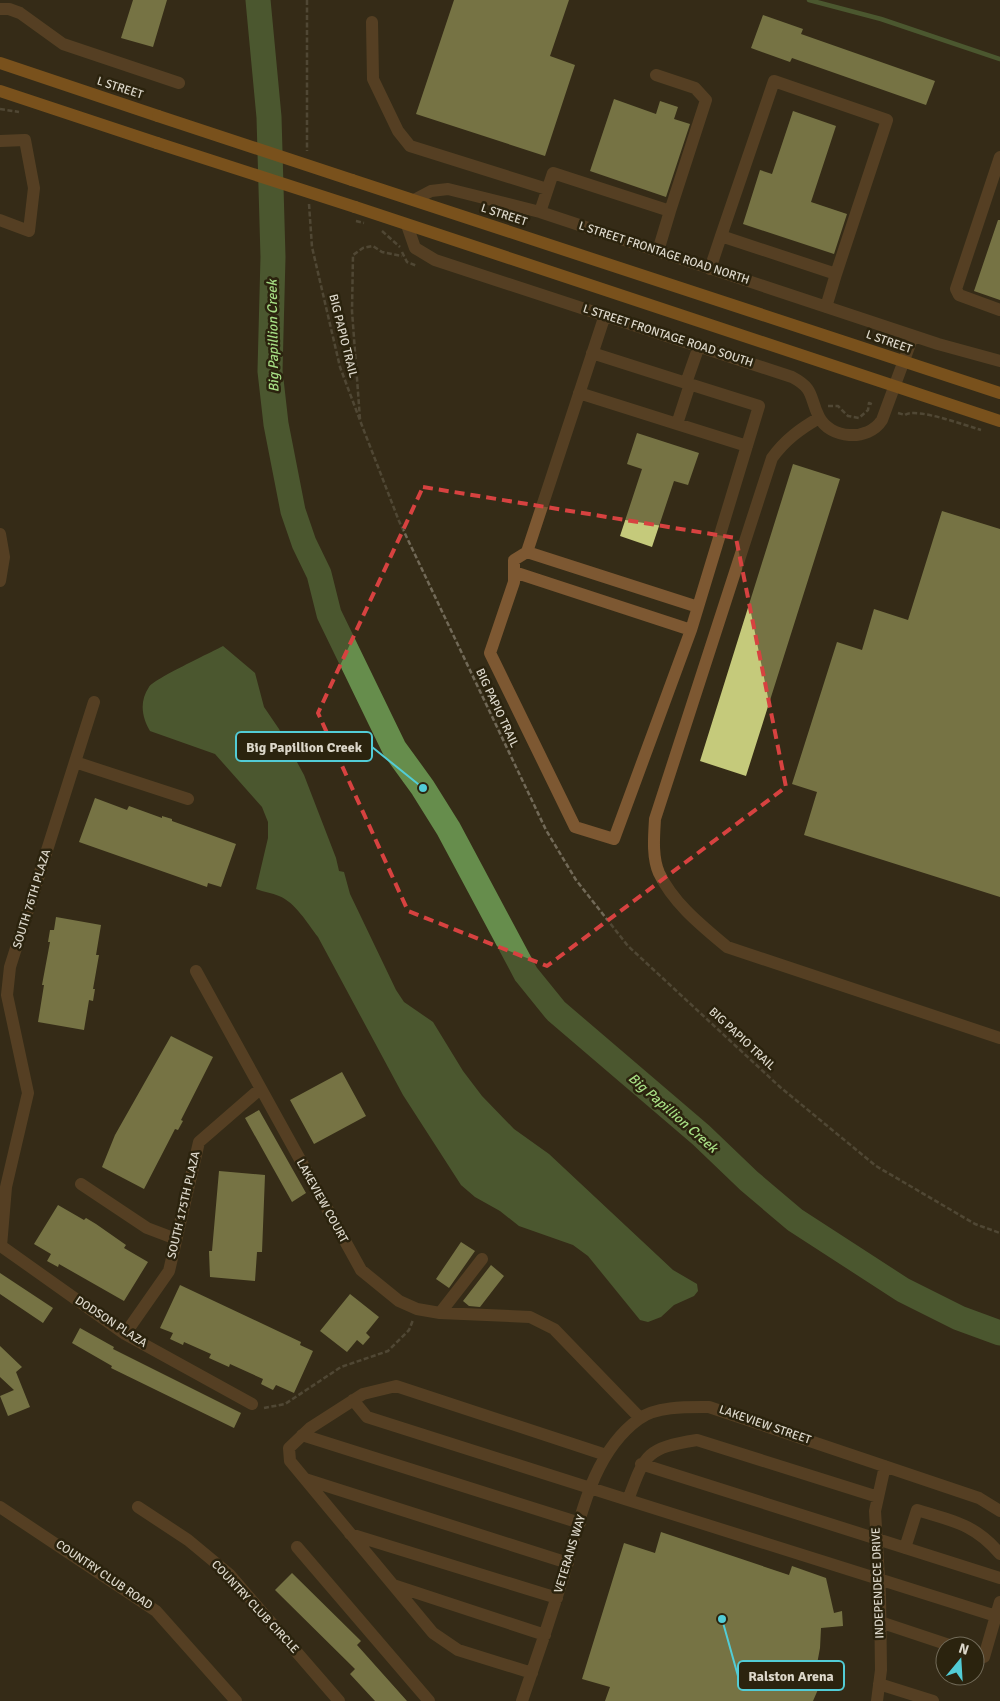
<svg xmlns="http://www.w3.org/2000/svg" width="1000" height="1701" font-family="Signika,sans-serif">
	<rect width="100%" height="100%" fill="#352c17"/>
	<path fill="#668d4c" d="M223,646L255,673L264,707L279,729L304,775L336,858L339,871L344,872L350,894L396,990L404,1002L433,1022L463,1071L482,1096L514,1129L549,1154L673,1270L697,1284L698,1291L694,1296L674,1305L661,1317L648,1322L640,1320L588,1256L573,1245L519,1226L500,1211L475,1197L461,1185L403,1095L318,937C308,924 295,902 279,896C272,893 264,892 256,889L268,838V822L262,807L215,754L150,731C142,717 139,702 149,687C154,679 210,653 223,646Z"/>
	<g fill="none" stroke-linecap="round" stroke-linejoin="round">
		<path stroke="#668d4c" stroke-width="4.5" d="M809,0L881,19L1000,59"/>
		<path stroke="#668d4c" stroke-width="25" d="M258,0L269,117L273,257L270,371L276,424L293,511L304,543L319,574L329,614L394,748L423,788L448,828L526,974L556,1011L701,1135L749,1181L795,1220L903,1290L959,1318L1000,1333"/>
	</g>
	<path fill="#c5ca7b" d="M133,0H167L153,47L121,38Z
		M454,0H569L550,56L575,65L545,156L416,114Z
		M763,15L803,29L801,34L935,81L926,105L792,58L790,62L751,48Z
		M614,99L656,114L660,101L678,107L674,119L690,124L666,197L590,171Z
		M793,111L836,126L811,202L847,214L834,254L743,224L760,170L772,174Z
		M998,220H1000V300L974,291Z
		M637,433L699,453L688,485L674,481L652,547L620,536L642,469L627,464Z
		M793,464L840,479L746,776L700,761Z
		M942,511L1000,529V897L804,835L817,792L792,784L837,642L862,650L874,609L908,620Z
		M95,798L127,810L129,806L162,818V816L172,819V821L236,844L221,887L208,883L207,887L79,842Z
		M56,917L101,925L96,955H99L93,989H95L93,1001L89,1000L84,1030L38,1022L44,985H42L50,942H48L50,930H54Z
		M171,1036L213,1057L181,1120L183,1121L178,1130L175,1129L144,1189L102,1167L115,1135Z
		M342,1072L366,1116L314,1144L290,1100Z
		M259,1110L306,1193L292,1202L245,1118Z
		M219,1171L265,1175L262,1252H257L255,1281L210,1277L209,1251H212Z
		M58,1205L84,1220L86,1218L96,1224L126,1245L124,1248L148,1262L124,1301L59,1264L58,1267L47,1261L51,1254L34,1244Z
		M461,1242L475,1251L449,1288L436,1279Z
		M491,1265L504,1276L480,1307L469,1306L463,1301Z
		M0,1273L53,1308L43,1323L0,1294Z
		M180,1285L301,1342L300,1345L313,1351L294,1393L276,1385L273,1390L261,1384L263,1379L230,1364L229,1367L209,1358L211,1354L184,1342L183,1345L170,1339L173,1333L160,1328Z
		M350,1294L379,1317L366,1333L370,1337L363,1345L357,1340L347,1352L320,1331Z
		M80,1328L114,1347L113,1349L241,1413L234,1428L111,1368L112,1366L72,1343Z
		M0,1346L22,1367L16,1372L30,1407L8,1416L0,1396L14,1390L0,1377Z
		M661,1532L789,1575L792,1566L826,1578L834,1613L842,1611L843,1626L821,1628L820,1648L815,1675L823,1678L813,1701H605L610,1687L582,1679L624,1543L655,1553Z
		M292,1573L361,1641L357,1645L407,1701H375L350,1674L355,1669L275,1590Z"/>
	<g fill="none" stroke-linecap="round" stroke-linejoin="round">
		<path stroke="#716957" stroke-width="2.5" stroke-dasharray="5 2.5" stroke-linecap="butt" d="M307,0V151
			M0,109L19,112
			M309,204L312,247L340,367L361,423L399,521L546,830L576,880L628,946L780,1087L876,1166L975,1224L1000,1233
			M382,231L400,247
			M402,252L407,262L417,266
			M828,406H838L848,416L859,418L868,410L869,403L874,405
			M898,413L905,415C916,407 967,426 981,430
			M360,419L352,311L353,255L363,248L373,246L382,252L402,256
			M264,1408L285,1404L341,1367L388,1351L409,1330L413,1320"/>
		<path stroke="#7d5832" stroke-width="12" d="M0,9H9L20,13L63,44L179,83
			M372,22L373,79L398,131L410,146L547,189
			M656,75L695,88L706,100L670,211
			M0,141L25,140L34,188L29,231L0,220
			M1000,157L956,289L959,295L1000,310
			M414,200L431,191L448,189L540,212L938,344L1000,361
			M540,212L553,173L670,211L658,251
			M407,225L415,248L435,260L792,377C815,389 809,397 819,417C830,439 868,442 882,420L913,336
			M721,236L774,81L887,120L836,274
			M710,269L721,236L836,274L826,307
			M605,315L527,552L698,607L759,406L686,383L699,346
			M592,353L686,383
			M690,384L677,424L747,446
			M579,393L677,424
			M819,418C800,429 785,440 772,458L655,819C654,836 652,857 659,873C673,903 702,926 727,947L1000,1038
			M0,534L4,557L0,581
			M514,572L691,630L614,839L575,827L490,653L514,582V560L527,552
			M691,630L698,607
			M94,702L10,967L7,995L28,1093L6,1187L1,1246L125,1334L252,1404
			M75,762L188,799
			M196,971L361,1270L399,1301L417,1309L440,1313L530,1317L554,1329L640,1418
			M81,1184L147,1228L176,1239
			M440,1313L482,1259
			M125,1334L169,1271L199,1142L260,1089
			M353,1400L367,1417L628,1500C645,1454 646,1448 697,1440L878,1497
			M302,1435L580,1523
			M641,1464L1000,1578
			M305,1479L568,1563
			M628,1500L996,1616
			M0,1507L156,1611L236,1701
			M138,1507L188,1540L229,1574L339,1701
			M350,1534L557,1598
			M297,1547L429,1701
			M905,1548L917,1510C953,1521 975,1524 1000,1554
			M393,1585L545,1635
			M880,1622L952,1646
			M975,1654L984,1657L1000,1602
			M532,1673L458,1650L433,1633L290,1461L289,1448L310,1428L363,1394L396,1386L606,1455
			M879,1684L933,1701
			M522,1701C536,1661 549,1622 562,1581C579,1527 589,1455 639,1419C656,1406 689,1407 709,1407L979,1498L1000,1511
			M877,1701L881,1670L880,1595L875,1511L885,1466"/>
		<path stroke="#cc7f22" stroke-width="12" d="M0,63L158,116
			M0,91L157,143
			M352,180L1000,393
			M355,207L1000,421"/>
		<path stroke="#716957" stroke-width="2.5" stroke-dasharray="5 2.5" stroke-linecap="butt" d="M356,221L364,223"/>
		<path stroke="#cc7f22" stroke-width="12" d="M158,116L352,180
			M157,143L355,207"/>
	</g>
	<path d="M0 0H1000V1701H0ZM423,487L736,538L786,787L547,966L408,911L318,713Z" fill="#352c17" fill-opacity=".55" fill-rule="evenodd"/>
	<path fill="none" stroke="#d74240" stroke-width="4" stroke-dasharray="10 6" stroke-linejoin="round" d="M423,487L736,538L786,787L547,966L408,911L318,713Z"/>
	<g text-anchor="middle" dominant-baseline="central" stroke-width="5" stroke-linejoin="round" paint-order="stroke">
		<g font-size="12" fill="#dcd7ca" stroke="#2b230e">
			<text transform="translate(120 88) rotate(18)">L STREET</text>
			<text transform="translate(504 215) rotate(18)">L STREET</text>
			<text transform="translate(664 253) rotate(18)">L STREET FRONTAGE ROAD NORTH</text>
			<text transform="translate(343 336) rotate(76)">BIG PAPIO TRAIL</text>
			<text transform="translate(668 336) rotate(18)">L STREET FRONTAGE ROAD SOUTH</text>
			<text transform="translate(889 342) rotate(19)">L STREET</text>
			<text transform="translate(497 708) rotate(65)">BIG PAPIO TRAIL</text>
			<text transform="translate(32 899) rotate(-73)">SOUTH 76TH PLAZA</text>
			<text transform="translate(742 1039) rotate(43)">BIG PAPIO TRAIL</text>
			<text transform="translate(322 1201) rotate(61)">LAKEVIEW COURT</text>
			<text transform="translate(184 1205) rotate(-77)">SOUTH 175TH PLAZA</text>
			<text transform="translate(111 1322) rotate(33)">DODSON PLAZA</text>
			<text transform="translate(765 1425) rotate(19)">LAKEVIEW STREET</text>
			<text transform="translate(570 1554) rotate(-73)">VETERANS WAY</text>
			<text transform="translate(104 1575) rotate(34)">COUNTRY CLUB ROAD</text>
			<text transform="translate(878 1583) rotate(-92)">INDEPENDECE DRIVE</text>
			<text transform="translate(255 1607) rotate(47)">COUNTRY CLUB CIRCLE</text>
		</g>
		<g font-size="14" font-style="italic" fill="#a6dd83" stroke="#2b230e">
			<text transform="translate(273 336) rotate(-91)">Big Papillion Creek</text>
			<text transform="translate(673 1113) rotate(41)">Big Papillion Creek</text>
		</g>
	</g>
	<path fill="none" stroke="#52ccd6" stroke-width="2" d="M423 788L372 747M722 1619L738 1676"/>
	<g fill="#52ccd6" stroke="#2b230e" stroke-width="2">
		<circle cx="423" cy="788" r="5"/>
		<circle cx="722" cy="1619" r="5"/>
	</g>
	<g fill="#2b230e" stroke="#52ccd6" stroke-width="2">
		<rect x="236" y="732" width="136" height="29" rx="5"/>
		<rect x="738" y="1661" width="106" height="29" rx="5"/>
	</g>
	<g font-size="14" text-anchor="middle" font-weight="bold" fill="#dcd7ca">
		<text x="304" y="752">Big Papillion Creek</text>
		<text x="791" y="1681">Ralston Arena</text>
	</g>
	<g transform="translate(960 1661) rotate(18)"><circle r="24" fill="#2b230e" stroke="#726b59"/>
	<path d="M0-4L9 19L0 12L-9 19Z" fill="#52ccd6"/>
	<text y="-8" font-size="14" font-weight="bold" text-anchor="middle" fill="#dcd7ca">N</text>
	</g>
</svg>
